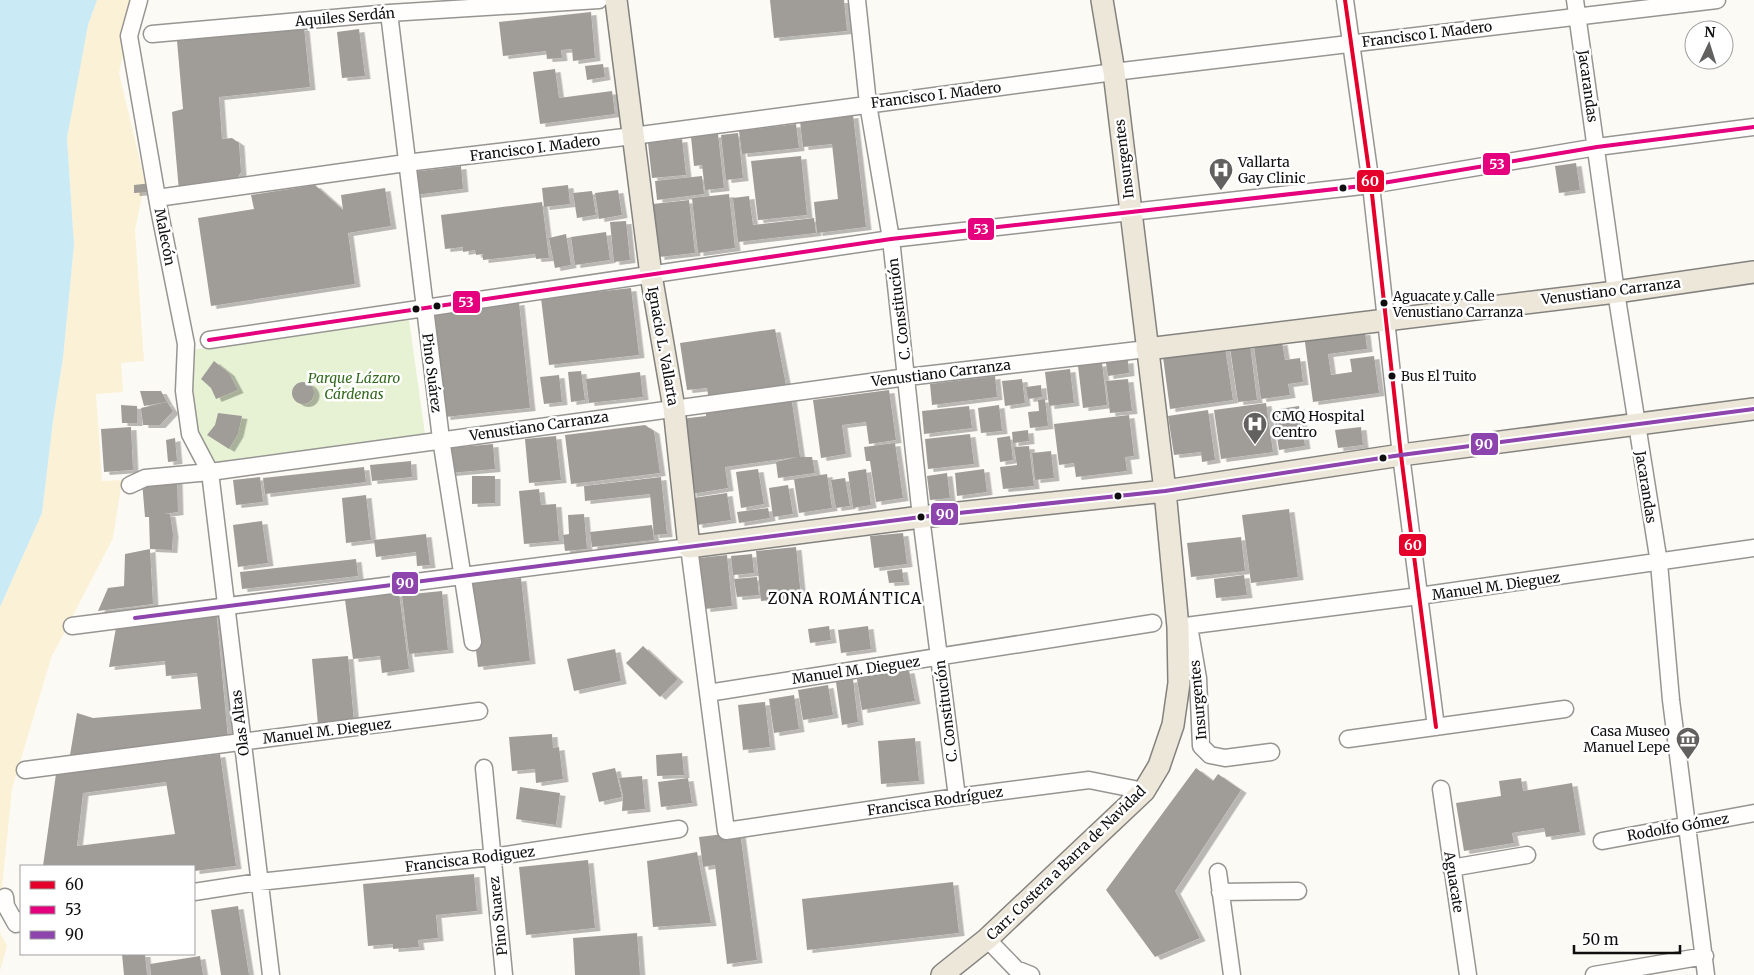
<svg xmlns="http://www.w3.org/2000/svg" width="1754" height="975" font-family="Merriweather,serif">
	<defs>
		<filter id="shadow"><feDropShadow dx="5.5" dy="3" stdDeviation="0" flood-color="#0004"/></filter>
	</defs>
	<rect width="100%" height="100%" fill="#fcfaf4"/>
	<path fill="#e7f2d4" d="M409,320L425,434L207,464L193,426L189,395L191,350Z"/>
	<path fill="#fbf1d6" d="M97,0H135L119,73L145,182L135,230L144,361L121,363L123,392L96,394L102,481L122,480L113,538L51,658L12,789L0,907V607L42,513L53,421L63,358L74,245L67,138L80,62L89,22Z
		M0,933L7,946L0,971Z"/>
	<path fill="#caeaf6" d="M0,0H97L88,25L67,138L74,245L63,358L53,421L42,513L0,607Z"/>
	<path fill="#a09d99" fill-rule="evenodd" filter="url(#shadow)" d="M770,0H844L847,31L774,38Z
		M591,12L595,58L573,61L572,49L561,50L562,58L547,59L546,51L503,56L499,22Z
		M304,27L310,87L219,97L222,139L232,138L239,143L241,172L236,181L179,191L172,112L183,109L177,41Z
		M359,29L365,76L342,78L337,32Z
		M603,64L605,77L587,80L585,66Z
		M555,69L559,98L612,91L615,114L540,124L533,72Z
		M853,115L866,227L817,233L814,202L838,199L832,144L803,147L800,121Z
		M796,124L799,148L742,154L739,131Z
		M738,133L743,178L726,180L721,135Z
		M718,134L724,188L705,190L702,165L694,166L691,137Z
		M682,139L686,175L652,178L648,143Z
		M801,156L807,215L758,220L751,161Z
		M1576,163L1580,190L1559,193L1555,166Z
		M461,166L463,189L415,195L412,172Z
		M702,176L704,194L657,200L655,181Z
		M152,183V192L134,193V185Z
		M315,185L343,210L341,195L385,188L391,226L348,233L355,284L211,306L198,218L254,209L251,195Z
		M568,185L570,204L544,207L542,188Z
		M618,190L622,215L599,219L595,193Z
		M592,191L596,215L577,218L573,193Z
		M729,194L735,248L698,253L692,198Z
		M749,196L753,225L814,218L816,233L738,242L733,198Z
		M689,200L695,253L659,257L653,204Z
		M542,202L549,258L536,259L535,254L483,260V254L476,255L475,250L463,252V247L445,249L441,215Z
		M626,221L630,260L614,262L610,222Z
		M606,232L610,260L575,265L571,237Z
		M566,234L571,265L555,268L549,238Z
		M631,288L639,355L549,365L541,298Z
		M519,302L530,408L445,417L434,311Z
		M775,329L786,385L709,400L707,388L687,390L680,343Z
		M1365,332L1367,349L1328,354L1331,375L1352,372L1350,359L1374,356L1379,393L1313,402L1304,335Z
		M1282,342L1285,360L1300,358L1303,382L1288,384L1290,395L1261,399L1254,346Z
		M1250,345L1257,400L1238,402L1230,348Z
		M1225,348L1233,400L1170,409L1163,357Z
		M1128,360L1129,373L1108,376L1106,363Z
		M214,361L229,373L238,390L216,399L211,388L201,379Z
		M1102,363L1107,405L1083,408L1078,366Z
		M1070,369L1074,403L1049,406L1045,372Z
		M581,371L585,400L571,402L568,372Z
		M640,372L643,397L589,403L586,379Z
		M559,375L562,402L544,404L540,377Z
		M995,376L997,397L932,405L930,384Z
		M1022,379L1025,403L1005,406L1002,381Z
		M1128,379L1132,411L1110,413L1106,381Z
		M292 393a11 11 0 1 1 22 0a11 11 0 1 1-22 0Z
		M1041,385L1042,397L1028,399L1026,387Z
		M889,390L896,440L869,444L866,422L842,425L846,454L821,458L813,400Z
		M140,391H161L167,402L144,406Z
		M791,396L800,457H812L815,473L778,478L776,462L797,457L725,467L728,488L691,494L680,419L706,416L705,408Z
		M1045,399L1048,426L1030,428L1028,412L1039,411L1038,400Z
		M167,402L173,411L160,425H143L141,408Z
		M1266,403L1273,452L1221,459L1214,410Z
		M121,405L137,406V423H122Z
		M999,405L1002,431L981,433L978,408Z
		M969,406L972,428L924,434L922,411Z
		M1299,406L1305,446L1279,450L1273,410Z
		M1208,410L1215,460L1202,462L1201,452L1174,455L1168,416Z
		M218,413L242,416L238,434L229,449L207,435L215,425Z
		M1129,415L1134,456L1125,457L1127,471L1076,477L1074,463L1059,465L1054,424Z
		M645,425L654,431L660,473L571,484L565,435Z
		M131,427L133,470L104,472L101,429Z
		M1361,427L1363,445L1338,448L1335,430Z
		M1028,430L1029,441L1013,443L1012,432Z
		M970,434L974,464L928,469L925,439Z
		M556,436L561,480L529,483L525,439Z
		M1010,436L1013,460L1000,462L997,438Z
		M175,438L177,461L168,462L166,440Z
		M895,443L903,498L876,502L870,461H866L864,447Z
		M493,444L495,469L450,473L448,448Z
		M1029,446L1034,486L1003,489L1000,467L1017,465L1014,447Z
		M1051,451L1054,478L1035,480L1032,453Z
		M411,461L412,477L372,481L370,465Z
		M364,467L366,482L265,494L263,478Z
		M758,469L764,504L741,508L736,472Z
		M866,469L871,505L853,508L848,472Z
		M984,469L987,492L957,496L955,473Z
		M947,473L950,498L930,500L927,476Z
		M827,474L832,508L799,513L794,479Z
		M472,476H495V503L472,504Z
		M177,477L178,512L164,514H170L173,534L172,550L150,549L149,517H145L142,481Z
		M260,477L263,502L236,505L233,480Z
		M661,477L667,534L654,535L650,494L585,501L584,486Z
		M845,478L850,506L836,508L831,480Z
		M788,485L793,514L773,517L769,488Z
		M539,489L541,505L556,504L559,541L524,544L519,491Z
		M727,493L731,520L697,525L693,498Z
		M366,495L371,540L346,543L342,498Z
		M768,508L770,518L739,523L737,512Z
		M1289,509L1298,577L1251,583L1242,515Z
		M584,514L587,549L565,551L563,535L569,534L568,515Z
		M262,521L268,563L238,567L233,525Z
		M652,525L654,540L592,547L590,532Z
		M903,533L907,564L874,568L870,536Z
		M426,534L430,565L417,566L416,552L376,557L374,540Z
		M1241,537L1245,571L1191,577L1187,543Z
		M796,547L801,597L761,601L756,551Z
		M150,549L153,604L98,611L108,588L124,586L125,554Z
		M752,554L754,573L733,575L731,556Z
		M727,555L732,606L705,609L699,558Z
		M356,559L358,576L242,589L240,572Z
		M902,569L904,582L889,583L887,571Z
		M1244,575L1247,595L1216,598L1214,579Z
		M757,577L759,595L737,597L734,579Z
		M521,578L530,661L478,667L468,584Z
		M442,591L448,650L409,654L402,595Z
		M399,593L409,669L382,673L380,656L353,659L345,600Z
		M216,608L228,739L70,755L77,713L93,718L201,709L197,673L166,676L165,661L109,667L117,622Z
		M829,626L831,640L810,643L808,629Z
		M868,626L871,649L841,653L838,630Z
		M643,646L678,679L660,697L626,663Z
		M615,649L621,681L574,691L567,659Z
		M348,656L354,722L318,725L312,659Z
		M909,670L915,701L862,710L857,679Z
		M853,679L858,722L842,725L836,682Z
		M828,685L833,715L803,720L798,690Z
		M794,695L799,729L774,733L769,699Z
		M765,702L770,747L743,750L738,705Z
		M552,734L553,748L559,747L563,779L536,783L535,769L512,771L509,737Z
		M915,738L919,781L881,784L878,741Z
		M682,753L684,775L657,776L656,755Z
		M220,754L236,866L194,871V866H43L56,774ZM166,782L175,834L77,846L83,793Z
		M615,768L622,797L599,802L592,773Z
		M1196,768L1213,781L1218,774L1241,790L1175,891L1200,938L1155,957L1106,890Z
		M642,776L645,809L622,811L623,796L619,778Z
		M688,778L692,803L661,807L658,782Z
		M1521,778L1523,791L1572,783L1580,832L1546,837L1544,828L1512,833L1514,843L1464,851L1456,803L1501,796L1499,781Z
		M520,787L560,793L556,825L516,819Z
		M740,832L757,960L727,964L715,865L703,867L699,837Z
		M697,852L711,923L653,927L647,861Z
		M588,860L595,928L526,935L519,867Z
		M474,874L477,911L436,915L438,938L418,940L419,947L393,949V944L368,946L363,884Z
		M953,882L959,933L807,950L802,899Z
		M238,906L249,975H221L211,910Z
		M637,933L640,975H575L573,938Z
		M122,954H145L147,975H124Z
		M200,956L203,975H151L150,964Z"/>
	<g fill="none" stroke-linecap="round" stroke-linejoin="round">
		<defs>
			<path id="minor" d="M139,0L129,36L159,209L186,344L184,391L190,434L210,472L271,975
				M857,0L868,104L891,239L921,517L957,797
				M1345,0L1371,185L1401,455L1436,727
				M1575,0L1616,292L1659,563L1671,700L1706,975
				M389,13L441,439L473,642
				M152,34L389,13L599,0
				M157,198L406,163L633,136L1114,72L1717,0
				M209,340L891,239L1371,185L1597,147L1754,127
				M130,485L145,478L210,472L907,377L1147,349
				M72,626L689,547L726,831L957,797L1089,780L1144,791
				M1189,626L1198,678L1201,746L1210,755L1225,758L1271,752
				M1178,627L1419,596L1754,548
				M708,693L1153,623
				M1348,739L1565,709
				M484,768L504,975
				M25,770L479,711
				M1441,789L1468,975
				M1602,841L1754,813
				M1451,868L1527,855
				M1218,872L1232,975
				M194,892L259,882L492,857L679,829
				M1220,892L1298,891
				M5,897L6,906L16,924L21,920
				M987,939L1016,969L1031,975
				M1594,975L1705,956"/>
			<path id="major" d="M616,0L651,275L674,408L689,547L921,517L1165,491L1401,455L1754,409
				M1147,349L1616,292L1754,272
				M942,975L987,939L1144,791L1159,766L1173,725L1179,683L1178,627L1165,491L1114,72L1102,0"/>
		</defs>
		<use href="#minor" stroke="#969592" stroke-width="19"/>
		<use href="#major" stroke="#83827f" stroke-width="24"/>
		<use href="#minor" stroke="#fffefd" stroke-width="16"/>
		<use href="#major" stroke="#ede7da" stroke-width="21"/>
		<defs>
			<path id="bus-1" d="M1345,0L1371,185L1401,455L1436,727"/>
			<path id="bus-2" d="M209,340L891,239L1371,185L1597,147L1754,127"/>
			<path id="bus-3" d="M135,618L921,517L1165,491L1401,455L1754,409"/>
		</defs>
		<use href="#bus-1" stroke="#fff" stroke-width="8"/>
		<use href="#bus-2" stroke="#fff" stroke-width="8"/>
		<use href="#bus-3" stroke="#fff" stroke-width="8"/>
		<use href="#bus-1" stroke="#e4002b" stroke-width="4"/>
		<use href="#bus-2" stroke="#e5007d" stroke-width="4"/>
		<use href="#bus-3" stroke="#8e44ad" stroke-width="4"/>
	</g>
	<defs>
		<symbol id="hospital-pin" viewBox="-11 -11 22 30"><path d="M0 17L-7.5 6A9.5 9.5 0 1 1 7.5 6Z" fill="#62615f" stroke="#fff"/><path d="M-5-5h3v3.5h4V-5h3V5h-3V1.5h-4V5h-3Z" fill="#fff"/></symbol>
		<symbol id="museum-pin" viewBox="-11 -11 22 30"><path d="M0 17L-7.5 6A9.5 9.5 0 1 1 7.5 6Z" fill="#62615f" stroke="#fff"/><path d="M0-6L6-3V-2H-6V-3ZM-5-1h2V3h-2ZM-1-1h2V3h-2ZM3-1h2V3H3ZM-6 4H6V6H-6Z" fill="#fff"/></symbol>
	</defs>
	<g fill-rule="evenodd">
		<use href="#hospital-pin" x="1207" y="156" width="28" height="38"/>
		<use href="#hospital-pin" x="1241" y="410" width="28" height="38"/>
		<use href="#museum-pin" x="1674" y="725" width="28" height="38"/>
	</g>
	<g fill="#0f0f0f" stroke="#fff" stroke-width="2">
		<circle cx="1343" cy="188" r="4.5"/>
		<circle cx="1384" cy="303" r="4.5"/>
		<circle cx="437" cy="306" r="4.5"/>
		<circle cx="416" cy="309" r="4.5"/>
		<circle cx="1392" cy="376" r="4.5"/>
		<circle cx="1383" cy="458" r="4.5"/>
		<circle cx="1118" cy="496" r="4.5"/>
		<circle cx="921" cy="517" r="4.5"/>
	</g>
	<g text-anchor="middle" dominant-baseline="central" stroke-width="5" stroke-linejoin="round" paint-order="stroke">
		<g font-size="13" fill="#0f0f0f" stroke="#fff" text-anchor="start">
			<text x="1393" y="296">Aguacate y Calle<tspan x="1393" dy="16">Venustiano Carranza</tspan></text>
			<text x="1401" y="376">Bus El Tuito</text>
		</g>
		<g font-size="14" fill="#0f0f0f" stroke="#fff">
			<text transform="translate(345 17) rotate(-5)">Aquiles Serdán</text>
			<text transform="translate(1427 34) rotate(-7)">Francisco I. Madero</text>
			<text transform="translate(1588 86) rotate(82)">Jacarandas</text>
			<text transform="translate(936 95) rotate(-7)">Francisco I. Madero</text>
			<text transform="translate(535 148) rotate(-7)">Francisco I. Madero</text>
			<text transform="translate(1124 159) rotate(-97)">Insurgentes</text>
			<text transform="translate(165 237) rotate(79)">Malecón</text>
			<text transform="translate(1611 291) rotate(-7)">Venustiano Carranza</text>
			<text transform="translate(899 309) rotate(-97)">C. Constitución</text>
			<text transform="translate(663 346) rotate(80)">Ignacio L. Vallarta</text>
			<text transform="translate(432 373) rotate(83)">Pino Suárez</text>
			<text transform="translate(941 373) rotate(-7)">Venustiano Carranza</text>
			<text transform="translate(539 426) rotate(-8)">Venustiano Carranza</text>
			<text transform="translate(1646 487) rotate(81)">Jacarandas</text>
			<text transform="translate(1496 586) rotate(-8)">Manuel M. Dieguez</text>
			<text transform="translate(856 670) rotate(-8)">Manuel M. Dieguez</text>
			<text transform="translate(1198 700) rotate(-95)">Insurgentes</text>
			<text transform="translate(946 711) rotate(-97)">C. Constitución</text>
			<text transform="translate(240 723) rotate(-97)">Olas Altas</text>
			<text transform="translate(327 731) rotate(-7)">Manuel M. Dieguez</text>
			<text transform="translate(935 801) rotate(-8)">Francisca Rodríguez</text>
			<text transform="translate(1678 827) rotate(-10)">Rodolfo Gómez</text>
			<text transform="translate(470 859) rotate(-7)">Francisca Rodiguez</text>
			<text transform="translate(1066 863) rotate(-44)">Carr. Costera a Barra de Navidad</text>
			<text transform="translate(1454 882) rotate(81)">Aguacate</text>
			<text transform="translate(498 916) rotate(-96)">Pino Suarez</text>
		</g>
		<g font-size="14" fill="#0f0f0f" stroke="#fff" text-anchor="start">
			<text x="1238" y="162">Vallarta<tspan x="1238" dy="16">Gay Clinic</tspan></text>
			<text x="1272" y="416">CMQ Hospital<tspan x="1272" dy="16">Centro</tspan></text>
			<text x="1670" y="731" text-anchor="end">Casa Museo<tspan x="1670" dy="16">Manuel Lepe</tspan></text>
		</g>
		<g font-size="14" font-style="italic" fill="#32691d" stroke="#fff">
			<text x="354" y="378">Parque Lázaro<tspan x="354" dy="16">Cárdenas</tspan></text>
		</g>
		<g font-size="15" letter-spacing="1" fill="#0f0f0f" stroke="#fff">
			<text x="845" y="598">ZONA ROMÁNTICA</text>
		</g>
	</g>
	<g stroke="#fff" stroke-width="2">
		<rect x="1482" y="152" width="29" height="24" rx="5" fill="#e5007d"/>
		<rect x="1356" y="169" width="29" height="24" rx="5" fill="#e4002b"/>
		<rect x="967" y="217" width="28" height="24" rx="5" fill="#e5007d"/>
		<rect x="452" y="290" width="29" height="24" rx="5" fill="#e5007d"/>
		<rect x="1470" y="432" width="29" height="24" rx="5" fill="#8e44ad"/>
		<rect x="930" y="502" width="29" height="24" rx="5" fill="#8e44ad"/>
		<rect x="1398" y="533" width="29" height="24" rx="5" fill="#e4002b"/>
		<rect x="391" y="571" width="28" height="24" rx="5" fill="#8e44ad"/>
	</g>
	<g font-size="14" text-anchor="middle" font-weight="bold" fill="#fff">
		<text x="1497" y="169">53</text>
		<text x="1370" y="186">60</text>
		<text x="981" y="234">53</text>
		<text x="466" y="307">53</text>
		<text x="1484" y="449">90</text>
		<text x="945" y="519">90</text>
		<text x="1413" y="550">60</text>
		<text x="405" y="588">90</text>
	</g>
	<rect x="20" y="865" width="175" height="90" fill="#ffffff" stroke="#9f9f9f"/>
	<rect x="30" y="881" width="25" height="8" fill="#e4002b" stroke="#9f9f9f"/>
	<text x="65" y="890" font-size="15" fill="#0f0f0f">60</text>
	<rect x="30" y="906" width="25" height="8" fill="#e5007d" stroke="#9f9f9f"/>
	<text x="65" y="915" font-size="15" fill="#0f0f0f">53</text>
	<rect x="30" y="931" width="25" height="8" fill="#8e44ad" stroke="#9f9f9f"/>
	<text x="65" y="940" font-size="15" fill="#0f0f0f">90</text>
	<g transform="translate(1709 45) rotate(4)"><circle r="24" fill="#ffffff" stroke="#9f9f9f"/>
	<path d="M0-4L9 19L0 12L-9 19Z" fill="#62615f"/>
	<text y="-8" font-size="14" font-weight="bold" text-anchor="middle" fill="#0f0f0f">N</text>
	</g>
	<path d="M1574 945v8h106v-8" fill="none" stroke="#0f0f0f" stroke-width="2.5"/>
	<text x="1582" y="945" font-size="15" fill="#0f0f0f" stroke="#ffffff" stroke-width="4" paint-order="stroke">50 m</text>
</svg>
